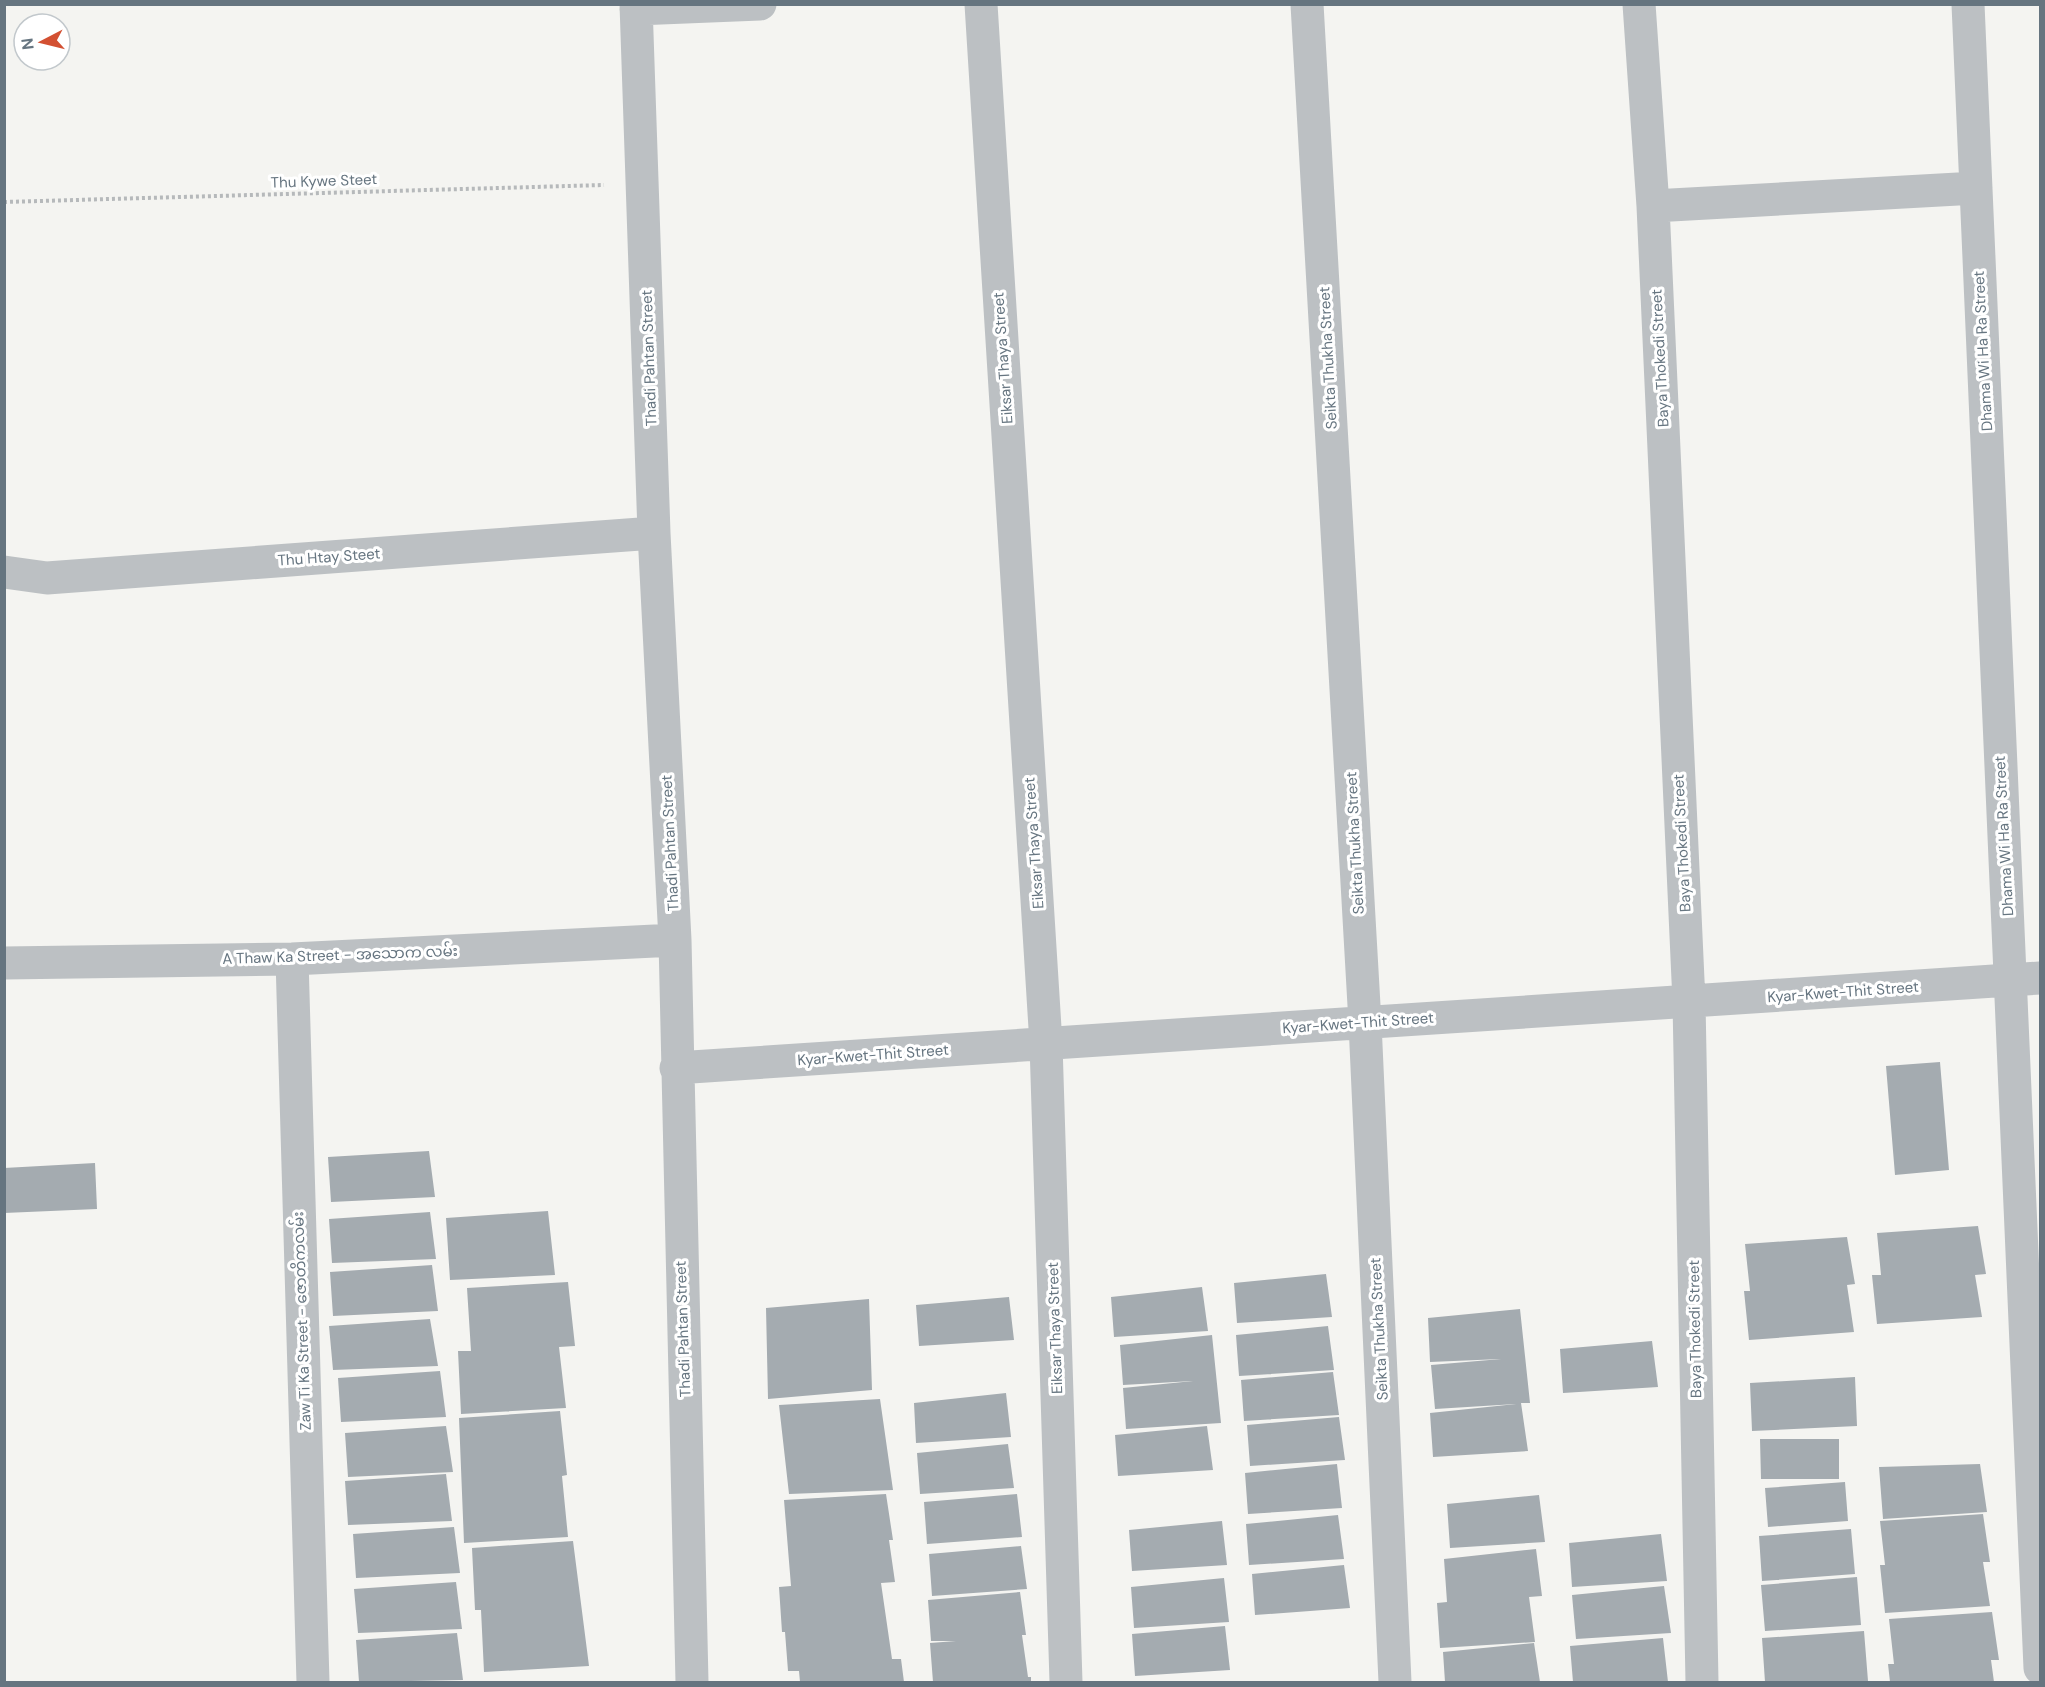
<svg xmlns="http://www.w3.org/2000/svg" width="2045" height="1687" font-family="'DM Sans','Noto Sans Myanmar',sans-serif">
	<rect width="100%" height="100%" fill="#f4f4f1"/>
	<path fill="#a4abb0" d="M1940,1062L1949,1170L1895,1175L1886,1066Z
		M429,1151L435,1197L331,1202L328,1157Z
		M95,1163L97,1209L4,1213V1168Z
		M548,1211L555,1275L450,1280L446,1218Z
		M430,1212L436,1259L332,1263L329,1219Z
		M1978,1226L1986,1274L1975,1275L1982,1317L1877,1324L1872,1275H1881L1877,1233Z
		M1847,1237L1855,1284L1847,1285L1854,1332L1749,1340L1744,1291H1750L1745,1244Z
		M432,1265L438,1311L333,1316L330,1272Z
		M1326,1274L1332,1317L1237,1323L1234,1283Z
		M568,1282L575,1346L559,1347L566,1408L461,1414L458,1351H471L467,1288Z
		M1202,1287L1208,1331L1114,1337L1111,1297Z
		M1009,1297L1014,1340L919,1346L916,1305Z
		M869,1299L872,1390L768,1399L766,1308Z
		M1520,1309L1530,1403H1521L1528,1451L1433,1457L1430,1413L1516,1404L1435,1409L1431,1365L1501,1359L1430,1362L1428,1318Z
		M430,1319L438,1366L333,1370L329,1326Z
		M1328,1326L1334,1370L1239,1376L1236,1335Z
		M1212,1335L1221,1423L1126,1429L1123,1388L1193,1381L1123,1385L1120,1345Z
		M1652,1341L1658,1387L1563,1393L1560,1349Z
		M440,1371L446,1417L341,1422L338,1378Z
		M1333,1372L1339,1415L1244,1421L1241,1380Z
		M1855,1377L1857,1426L1752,1431L1750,1383Z
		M1006,1393L1011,1437L916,1443L914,1403Z
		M880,1399L893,1490L789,1494L779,1405Z
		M560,1411L567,1475L562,1476L568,1537L464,1543L459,1418Z
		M1339,1417L1345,1460L1250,1466L1247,1425Z
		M446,1426L453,1472L348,1477L345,1433Z
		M1207,1426L1213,1470L1118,1476L1115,1435Z
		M1760,1439H1839V1479H1761Z
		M1008,1444L1014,1488L920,1494L917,1453Z
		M1337,1464L1342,1508L1248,1514L1245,1473Z
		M1980,1464L1987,1512L1883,1519L1879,1467Z
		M446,1474L452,1521L348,1525L345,1481Z
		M1845,1482L1848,1521L1768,1527L1765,1488Z
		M886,1494L893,1540H889L895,1582L881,1583L892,1659H901L904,1682H800L799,1671H788L785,1632H782L779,1587L791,1586L784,1500Z
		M1017,1494L1022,1537L927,1544L924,1502Z
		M1539,1495L1545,1542L1450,1548L1447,1504Z
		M1983,1514L1990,1562H1983L1990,1606L1885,1613L1880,1565H1885L1880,1521Z
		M1338,1515L1344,1559L1249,1565L1246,1524Z
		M1222,1521L1227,1565L1132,1571L1129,1530Z
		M454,1527L460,1573L356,1578L353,1534Z
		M1851,1529L1855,1574L1762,1581L1759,1536Z
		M1661,1534L1667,1581L1572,1587L1569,1543Z
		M573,1541L589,1666L484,1672L481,1610H475L472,1548Z
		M1021,1546L1027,1589L932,1596L929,1554Z
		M1536,1549L1542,1596L1529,1597L1535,1642L1440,1648L1437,1603L1447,1602L1444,1559Z
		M1344,1565L1350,1608L1255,1615L1252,1574Z
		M1857,1577L1861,1625L1765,1631L1761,1585Z
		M1224,1578L1229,1622L1134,1628L1131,1587Z
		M456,1582L462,1629L358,1633L354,1589Z
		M1664,1586L1671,1633L1576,1639L1572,1595Z
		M1020,1592L1026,1635H1022L1028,1677H1031V1682H933L930,1643L956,1641H931L928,1600Z
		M1992,1612L1999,1660H1991L1994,1682H1890L1888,1664H1894L1889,1619Z
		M1225,1626L1230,1670L1135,1676L1132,1634Z
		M1864,1631L1868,1681L1765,1682L1762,1638Z
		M457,1633L463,1680L359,1682L356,1640Z
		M1663,1638L1668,1682H1573L1570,1646Z
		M1534,1643L1540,1682H1445L1443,1652Z"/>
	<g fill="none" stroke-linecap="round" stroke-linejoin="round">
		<path stroke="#b6b9bb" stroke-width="4" stroke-dasharray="3 3" stroke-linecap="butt" d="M4,202L604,185"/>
		<path stroke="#bcc0c3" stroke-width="33" d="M636,4L654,533L675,940L692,1682
			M981,4L1046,1044L1066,1682
			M1307,4L1365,1023L1395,1682
			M1639,4L1653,206L1689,1002L1702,1682
			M1968,4L2040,1668
			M636,9L760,4
			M1653,206L1976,188
			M4,572L47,578L654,533
			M292,959L313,1682
			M4,963L292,959L675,940
			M676,1068L2040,978"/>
	</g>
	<g text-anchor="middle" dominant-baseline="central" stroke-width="6" stroke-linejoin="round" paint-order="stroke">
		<g font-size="15" fill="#667580" stroke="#fff">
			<text transform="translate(324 181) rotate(-2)">Thu Kywe Steet</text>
			<text transform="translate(1983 351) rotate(-93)">Dhama Wi Ha Ra Street</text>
			<text transform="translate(649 358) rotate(-92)">Thadi Pahtan Street</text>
			<text transform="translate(1003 358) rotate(-94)">Eiksar Thaya Street</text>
			<text transform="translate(1328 358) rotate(-93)">Seikta Thukha Street</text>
			<text transform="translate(1660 358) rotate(-93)">Baya Thokedi Street</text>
			<text transform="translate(329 557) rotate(-4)">Thu Htay Steet</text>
			<text transform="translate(2004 836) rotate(-93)">Dhama Wi Ha Ra Street</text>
			<text transform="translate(670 843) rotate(-93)">Thadi Pahtan Street</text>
			<text transform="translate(1034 843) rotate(-94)">Eiksar Thaya Street</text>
			<text transform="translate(1355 843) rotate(-93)">Seikta Thukha Street</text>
			<text transform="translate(1682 843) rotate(-93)">Baya Thokedi Street</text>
			<text transform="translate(340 955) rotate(-2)">A Thaw Ka Street - အသောက လမ်း</text>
			<text transform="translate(1843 992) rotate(-4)">Kyar-Kwet-Thit Street</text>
			<text transform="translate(1358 1023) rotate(-4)">Kyar-Kwet-Thit Street</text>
			<text transform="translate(873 1055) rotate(-4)">Kyar-Kwet-Thit Street</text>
			<text transform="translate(302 1321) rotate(-92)">Zaw Ti Ka Street - ဇောတိကလမ်း</text>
			<text transform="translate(1055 1328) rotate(-92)">Eiksar Thaya Street</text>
			<text transform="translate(683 1329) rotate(-92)">Thadi Pahtan Street</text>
			<text transform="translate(1379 1329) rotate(-93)">Seikta Thukha Street</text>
			<text transform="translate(1695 1329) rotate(-91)">Baya Thokedi Street</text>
		</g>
	</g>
	<rect width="2045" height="1687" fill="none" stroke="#667580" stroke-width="12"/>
	<g transform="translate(42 42) rotate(263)"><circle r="28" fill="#ffffff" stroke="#c2c8cc" stroke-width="1.5"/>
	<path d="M0-4.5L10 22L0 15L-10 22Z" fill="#d35032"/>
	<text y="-9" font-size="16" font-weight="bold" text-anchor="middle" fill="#667580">N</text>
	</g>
</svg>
